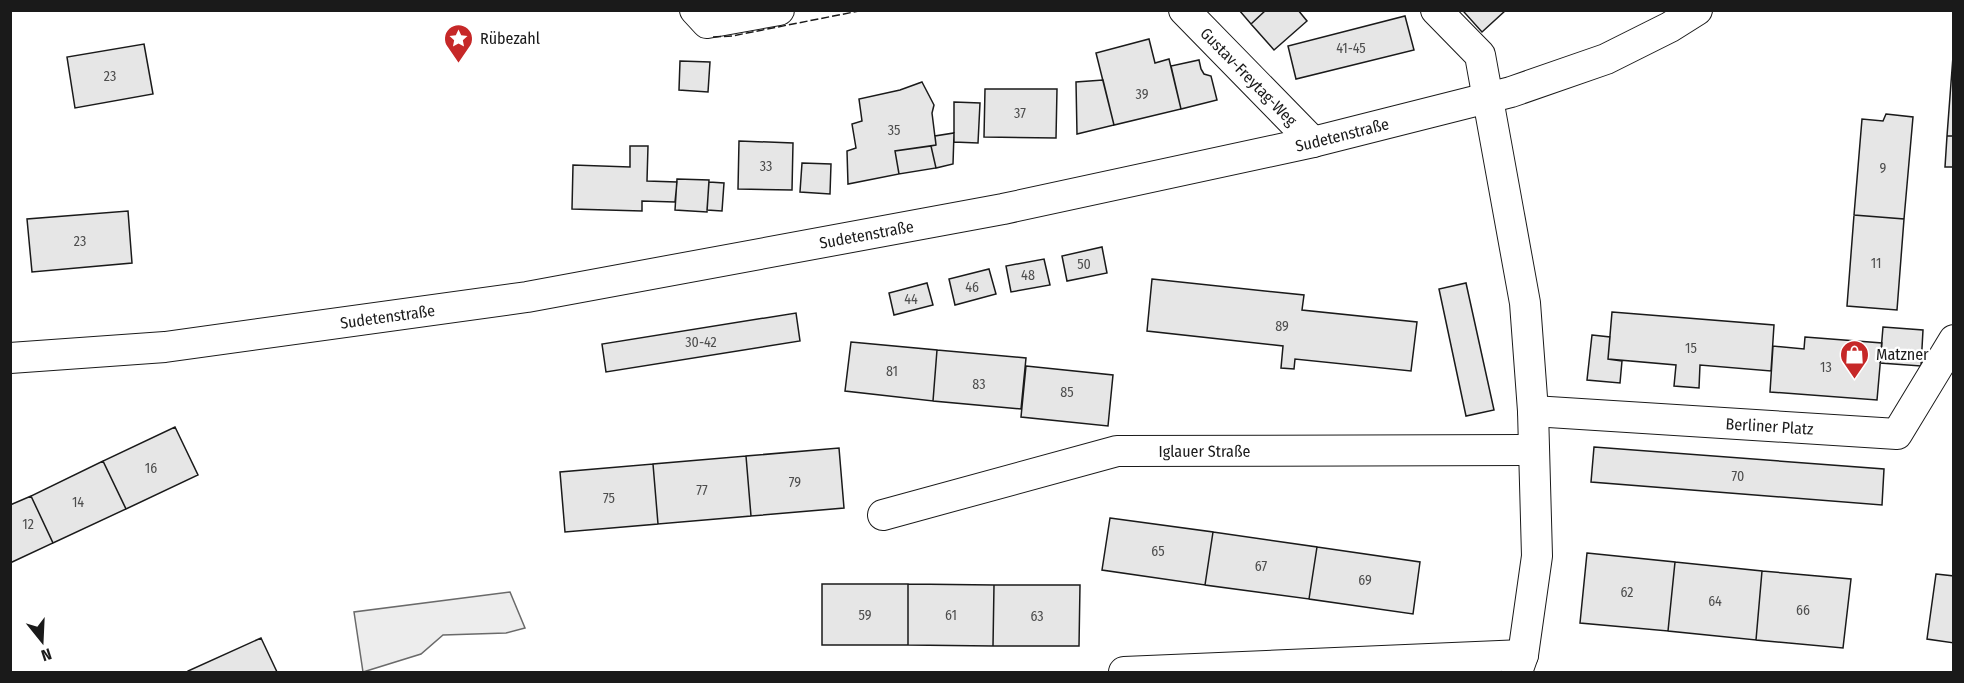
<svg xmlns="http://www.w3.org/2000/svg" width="1964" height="683" font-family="'Fira Sans Condensed',sans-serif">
	<rect width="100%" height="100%" fill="#fff"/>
	<path fill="#ededed" stroke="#6a6a6a" stroke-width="1.5" d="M510,592L525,628L506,633L443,635L421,654L363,672L354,612Z"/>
	<path fill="#e6e6e6" stroke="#1a1a1a" stroke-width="1.5" d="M1239,10H1266L1251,24Z
		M1266,10H1298L1307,21L1274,50L1251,24Z
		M1465,10H1506L1482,32L1464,12Z
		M1405,16L1414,50L1296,79L1288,46Z
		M1149,39L1155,63L1169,59L1181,109L1114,125L1096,53Z
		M1954,43V136H1947Z
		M144,44L153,94L75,108L67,57Z
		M1199,60L1201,69L1204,74L1211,76L1217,100L1181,109L1171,66Z
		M680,61L710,62L708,92L679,90Z
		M1103,80L1114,125L1077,134L1076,82Z
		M922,82L934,105L932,113L936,145L895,151L899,174L848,184L847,151L856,148L852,124L862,121L859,99L900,90Z
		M985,89H1057L1056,138L984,137Z
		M954,102L980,103L978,143L954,142Z
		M1886,114L1913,117L1904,219L1854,215L1862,119L1883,121Z
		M954,133L953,164L936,168L931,146L936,145L935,136Z
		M1947,136H1954V167H1945Z
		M739,141L793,143L792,190L738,189Z
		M630,146H648L647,181L677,182L675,202L642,201V211L572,209L573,165L630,167Z
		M931,146L936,168L899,174L895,151Z
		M802,163L831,164L830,194L800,192Z
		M677,179L709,180L707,212L675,210Z
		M709,182L724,183L722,211L707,210Z
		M128,211L132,263L32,272L27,219Z
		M1854,215L1904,219L1897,310L1847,306Z
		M1102,247L1107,273L1067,281L1062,256Z
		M1044,259L1050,285L1011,292L1006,266Z
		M989,269L996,294L955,305L949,279Z
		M1152,279L1304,295L1302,310L1417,322L1411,371L1295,359L1294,369L1281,368L1283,346L1147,331Z
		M927,283L933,305L894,315L889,293Z
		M1466,283L1494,410L1466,416L1439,289Z
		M1612,312L1774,325L1771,371L1700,365L1699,388L1674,386L1676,365L1608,359Z
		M796,313L800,341L606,372L602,344Z
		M1883,327L1923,330L1921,366L1880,363Z
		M1592,335L1610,337L1608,359L1622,361L1620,383L1587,380Z
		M1805,337L1882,343L1877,400L1770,392L1773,346L1804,349Z
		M851,342L937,350L933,401L845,391Z
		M937,350L1026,358L1021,409L933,401Z
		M1026,366L1113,375L1108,426L1021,417Z
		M175,427L198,475L126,509L103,461Z
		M1594,447L1884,469L1882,505L1591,482Z
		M839,448L844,508L751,516L746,456Z
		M746,456L751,516L658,524L653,464Z
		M103,461L126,509L53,543L31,496Z
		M653,464L658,524L565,532L560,472Z
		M31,496L53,543L10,563V505Z
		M1110,518L1213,532L1205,585L1102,570Z
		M1213,532L1317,547L1309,599L1205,585Z
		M1317,547L1420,562L1413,614L1309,599Z
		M1587,553L1675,562L1668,631L1580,623Z
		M1675,562L1762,571L1756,640L1668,631Z
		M1762,571L1851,579L1843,648L1756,640Z
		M1936,574L1954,576V643L1927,639Z
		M822,584H908V645H822Z
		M908,584L994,585L993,646L908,645Z
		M994,585H1080L1079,646H993Z
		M261,638L277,672H188V671Z"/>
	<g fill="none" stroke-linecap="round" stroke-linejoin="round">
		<defs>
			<g id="minor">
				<path d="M695,10L707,23L779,10"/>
				<path id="s1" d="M1184,10L1313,142"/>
				<path d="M1436,10L1480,55L1525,303L1533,411L1537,556L1523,655L1517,672"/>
				<path id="s2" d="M10,358L165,347L527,297L1003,209L1313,142L1511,92L1606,59L1670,27L1697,10"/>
				<path id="s3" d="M1533,411L1897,434L1954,340"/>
				<path id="s4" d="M883,515L1117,451L1534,450"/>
				<path d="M1124,672L1523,655"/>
			</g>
		</defs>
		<use href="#minor" stroke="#1a1a1a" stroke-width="32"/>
		<use href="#minor" stroke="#fff" stroke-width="30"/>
		<path stroke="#1a1a1a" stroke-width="1.5" stroke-dasharray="8 3" stroke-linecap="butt" d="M713,37L732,36L864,10"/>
	</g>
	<defs>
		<symbol id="sight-pin" viewBox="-11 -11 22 30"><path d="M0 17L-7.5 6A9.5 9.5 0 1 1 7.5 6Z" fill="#c62828" stroke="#fff"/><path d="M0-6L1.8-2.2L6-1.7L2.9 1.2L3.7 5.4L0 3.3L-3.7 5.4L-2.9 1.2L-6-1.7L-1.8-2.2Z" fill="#fff"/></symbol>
		<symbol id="shop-pin" viewBox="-11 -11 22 30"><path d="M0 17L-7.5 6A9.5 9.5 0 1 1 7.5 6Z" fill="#c62828" stroke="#fff"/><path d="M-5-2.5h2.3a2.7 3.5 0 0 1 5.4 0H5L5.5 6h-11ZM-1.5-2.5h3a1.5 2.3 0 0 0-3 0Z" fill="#fff"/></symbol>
	</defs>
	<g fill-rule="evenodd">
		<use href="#sight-pin" x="442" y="22" width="33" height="45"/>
		<use href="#shop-pin" x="1838" y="338" width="33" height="45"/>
	</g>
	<g text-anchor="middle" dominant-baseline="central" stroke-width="4.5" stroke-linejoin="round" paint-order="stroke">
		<g font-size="14" fill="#4d4d4d">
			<text x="1351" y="48">41-45</text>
			<text x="110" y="76">23</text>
			<text x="1142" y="94">39</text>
			<text x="1020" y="113">37</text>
			<text x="894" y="130">35</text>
			<text x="766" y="166">33</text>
			<text x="1883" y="168">9</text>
			<text x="80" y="241">23</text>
			<text x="1876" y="263">11</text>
			<text x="1084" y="264">50</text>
			<text x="1028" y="275">48</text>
			<text x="972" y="287">46</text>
			<text x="911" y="299">44</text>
			<text x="1282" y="326">89</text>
			<text x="701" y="342">30-42</text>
			<text x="1691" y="348">15</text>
			<text x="1826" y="367">13</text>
			<text x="892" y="371">81</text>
			<text x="979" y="384">83</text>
			<text x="1067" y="392">85</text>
			<text x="151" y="468">16</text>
			<text x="1738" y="476">70</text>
			<text x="795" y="482">79</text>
			<text x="702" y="490">77</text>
			<text x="609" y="498">75</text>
			<text x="78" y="502">14</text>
			<text x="28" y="524">12</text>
			<text x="1158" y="551">65</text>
			<text x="1261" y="566">67</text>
			<text x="1365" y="580">69</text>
			<text x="1627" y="592">62</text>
			<text x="1715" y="601">64</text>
			<text x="1803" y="610">66</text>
			<text x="865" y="615">59</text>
			<text x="951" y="615">61</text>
			<text x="1037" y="616">63</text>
		</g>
		<g font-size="16" fill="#1a1a1a" stroke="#fff" text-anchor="start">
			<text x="480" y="38">Rübezahl</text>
			<text x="1876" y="354">Matzner</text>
		</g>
		<g font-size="16" fill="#1a1a1a" stroke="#fff">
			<text stroke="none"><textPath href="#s1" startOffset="93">Gustav-Freytag-Weg</textPath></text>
			<text stroke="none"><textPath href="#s2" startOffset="1352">Sudetenstraße</textPath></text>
			<text stroke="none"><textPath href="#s2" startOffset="866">Sudetenstraße</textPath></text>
			<text stroke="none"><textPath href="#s2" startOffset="380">Sudetenstraße</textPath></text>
			<text stroke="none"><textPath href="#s3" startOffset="237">Berliner Platz</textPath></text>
			<text stroke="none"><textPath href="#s4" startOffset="330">Iglauer Straße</textPath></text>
		</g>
	</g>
	<rect width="1964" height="683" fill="none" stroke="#1a1a1a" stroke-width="24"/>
	<g transform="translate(42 641) rotate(162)" stroke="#ffffff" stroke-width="4.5" paint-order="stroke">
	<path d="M0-4.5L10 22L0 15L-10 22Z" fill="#1a1a1a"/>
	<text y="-9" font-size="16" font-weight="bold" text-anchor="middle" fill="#1a1a1a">N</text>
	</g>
</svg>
